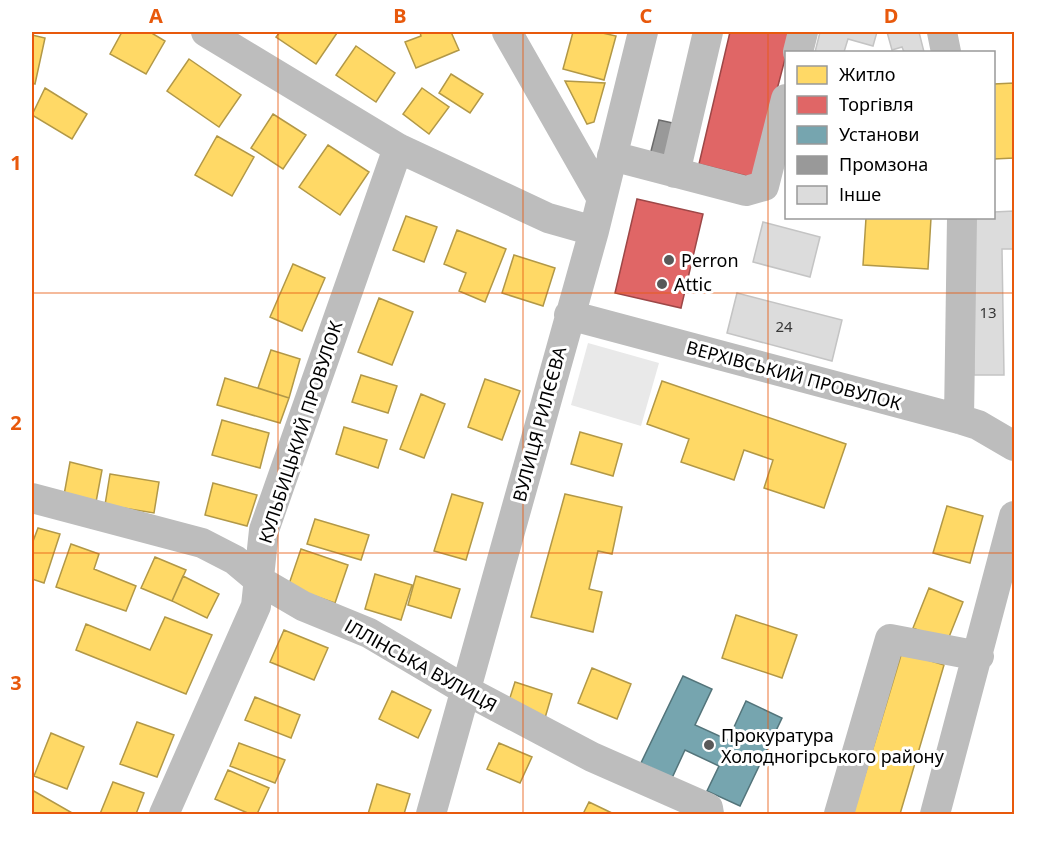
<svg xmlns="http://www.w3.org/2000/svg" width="1046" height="846" font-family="'Noto Sans',sans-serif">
	<rect width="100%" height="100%" fill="#fff"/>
	<path fill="#e9e9e9" d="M588,343L659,363L641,426L571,405Z"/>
	<path fill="#ffd966" stroke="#b29847" stroke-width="1.5" d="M122,32H150L165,41L146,74L110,54Z
		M280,32H335L337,33L316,64L276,37Z
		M420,32H451L459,50L416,68L405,42L421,36Z
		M573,32H598L616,36L604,80L563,69Z
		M32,35L45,38L35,84L32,83Z
		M356,46L395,73L376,102L336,75Z
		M189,59L241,95L219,127L167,91Z
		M451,74L483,94L470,113L439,93Z
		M565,81L605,83L594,122L587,124Z
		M1014,83V158L994,159V84Z
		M45,88L87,114L72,139L32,115Z
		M422,88L449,107L429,134L403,114Z
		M273,114L306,135L283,169L251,148Z
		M217,136L254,157L232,196L195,175Z
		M328,145L369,172L340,215L299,187Z
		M406,216L437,227L424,262L393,250Z
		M866,218H931L928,269L863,265Z
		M457,230L506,249L485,302L459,291L466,273L444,264Z
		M514,255L555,268L543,306L502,293Z
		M293,264L325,278L302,331L270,317Z
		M379,298L413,312L392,365L358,352Z
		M271,350L300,359L289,398L258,388Z
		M361,375L397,386L388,413L352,402Z
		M225,378L289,398L280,423L217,405Z
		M485,379L520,391L502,440L468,427Z
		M662,381L846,444L824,508L764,488L773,460L744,450L734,480L681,462L689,439L647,424Z
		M421,394L445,404L424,458L400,449Z
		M222,420L269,433L260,468L212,455Z
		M344,427L387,440L378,468L336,454Z
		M580,432L622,444L613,476L571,464Z
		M70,462L102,470L96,502L64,495Z
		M110,474L159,482L154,513L105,505Z
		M213,483L257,495L247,526L205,515Z
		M452,494L483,503L466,560L434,551Z
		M565,494L622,507L612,554L598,551L589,589L602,592L593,632L531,617Z
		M947,506L983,516L970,563L933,553Z
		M315,519L369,535L361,560L307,544Z
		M38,528L60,534L44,583L32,579V544Z
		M71,544L99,554L94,569L136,586L126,611L56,587Z
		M301,549L348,565L335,603L288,587Z
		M155,557L186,570L172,601L141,588Z
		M375,574L412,585L401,620L365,609Z
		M183,576L219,594L207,618L172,601Z
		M416,576L460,589L451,618L408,605Z
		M929,588L963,602L947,642L913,628Z
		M736,615L797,635L782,678L722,658Z
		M165,617L212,635L186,694L76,650L86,624L150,650Z
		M284,630L328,648L314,680L270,662Z
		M902,652L944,665L900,814H853Z
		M592,668L631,684L617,719L578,703Z
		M515,682L552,694L545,718L507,707Z
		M392,691L431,710L418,738L379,719Z
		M255,697L300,715L291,738L245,720Z
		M137,722L174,735L157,777L120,764Z
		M51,733L84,747L67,789L34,776Z
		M239,743L285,760L275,783L230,766Z
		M499,743L532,757L520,783L487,769Z
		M228,770L269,788L257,814H250L215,799Z
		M113,782L144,793L136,814H100Z
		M377,784L410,794L404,814H368Z
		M32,790L74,814H32Z
		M589,802L614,814H583Z"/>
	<path fill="#e06666" stroke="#9d4747" stroke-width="1.5" d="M730,32H792L754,178L699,164Z
		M637,199L703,214L681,308L615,293Z"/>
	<path fill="#76a5af" stroke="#53747a" stroke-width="1.5" d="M683,676L712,689L695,725L728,740L746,701L782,718L740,806L707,791L719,766L685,750L672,778L641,763Z"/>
	<path fill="#999" stroke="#6b6b6b" stroke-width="1.5" d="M659,120L682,125L673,160L650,155Z"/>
	<path fill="#dcdcdc" stroke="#c4c4c4" stroke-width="1.5" d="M820,32H877L873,46L848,39L844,52H815Z
		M887,32H919L924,52H904L902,47L892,50Z
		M1014,211V249H1002L1004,375H974L972,218H994V212Z
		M763,222L820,237L810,277L753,262Z
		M737,293L842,320L832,361L727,333Z"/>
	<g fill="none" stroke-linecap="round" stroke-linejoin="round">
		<path stroke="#bdbdbd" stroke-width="30" d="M206,32L398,148L548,218L594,231
			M507,32L601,197
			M942,32L946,52
			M798,52L803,32
			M612,156L746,191L764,186L786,99
			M675,173L708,32
			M569,315L959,419L978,425L1014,446
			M959,419L962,218
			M32,498L202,543L235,560L260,581L303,606L369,633L467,691L592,757L708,808L709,814
			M164,814L256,606L264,530L398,148
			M431,814L594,231L643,32
			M839,814L890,639L979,656
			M935,814L1014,516"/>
	</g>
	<path fill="none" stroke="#e8590c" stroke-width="1.5" stroke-opacity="0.55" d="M278,32V814M523,32V814M768,32V814M32,293H1014M32,553H1014"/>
	<g fill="#595959" stroke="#fff" stroke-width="2">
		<circle cx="669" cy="260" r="6"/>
		<circle cx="662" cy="284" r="6"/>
		<circle cx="709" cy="745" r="6"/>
	</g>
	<g text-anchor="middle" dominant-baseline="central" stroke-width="6" stroke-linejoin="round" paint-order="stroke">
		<g font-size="15" fill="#373737">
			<text x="988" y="312">13</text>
			<text x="784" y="326">24</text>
		</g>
		<g font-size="18" fill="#000" stroke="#fff" text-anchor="start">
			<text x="681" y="260">Perron</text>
			<text x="674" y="284">Attic</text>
			<text x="721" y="735">Прокуратура<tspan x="721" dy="21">Холодногірського району</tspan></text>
		</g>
		<g font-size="18" fill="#000" stroke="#fff">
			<text transform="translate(794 375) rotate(15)">ВЕРХІВСЬКИЙ ПРОВУЛОК</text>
			<text transform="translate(539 424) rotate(-75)">ВУЛИЦЯ РИЛЄЄВА</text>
			<text transform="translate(300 432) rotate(-72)">КУЛЬБИЦЬКИЙ ПРОВУЛОК</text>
			<text transform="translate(421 665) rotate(29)">ІЛЛІНСЬКА ВУЛИЦЯ</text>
		</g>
	</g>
	<rect width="1046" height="846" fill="none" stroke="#ffffff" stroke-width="66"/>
	<rect x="785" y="51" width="210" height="168" fill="#ffffff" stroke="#999999" stroke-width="1.5"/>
	<rect x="797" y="66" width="30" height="18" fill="#ffd966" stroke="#999999" stroke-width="1.5"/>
	<text x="839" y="81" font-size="18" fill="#000000">Житло</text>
	<rect x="797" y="96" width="30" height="18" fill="#e06666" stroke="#999999" stroke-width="1.5"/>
	<text x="839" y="111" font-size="18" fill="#000000">Торгівля</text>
	<rect x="797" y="126" width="30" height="18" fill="#76a5af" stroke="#999999" stroke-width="1.5"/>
	<text x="839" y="141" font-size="18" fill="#000000">Установи</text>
	<rect x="797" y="156" width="30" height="18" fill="#999999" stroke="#999999" stroke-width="1.5"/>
	<text x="839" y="171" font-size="18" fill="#000000">Промзона</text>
	<rect x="797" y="186" width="30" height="18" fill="#dcdcdc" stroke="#999999" stroke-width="1.5"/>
	<text x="839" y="201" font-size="18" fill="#000000">Інше</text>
	<rect x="33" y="33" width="980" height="780" fill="none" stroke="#e8590c" stroke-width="2"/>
	<g font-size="20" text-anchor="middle" font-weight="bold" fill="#e8590c">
		<text x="156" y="23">A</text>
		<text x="400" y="23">B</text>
		<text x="646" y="23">C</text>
		<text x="891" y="23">D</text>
		<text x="16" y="170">1</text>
		<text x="16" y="430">2</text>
		<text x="16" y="690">3</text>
	</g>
</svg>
